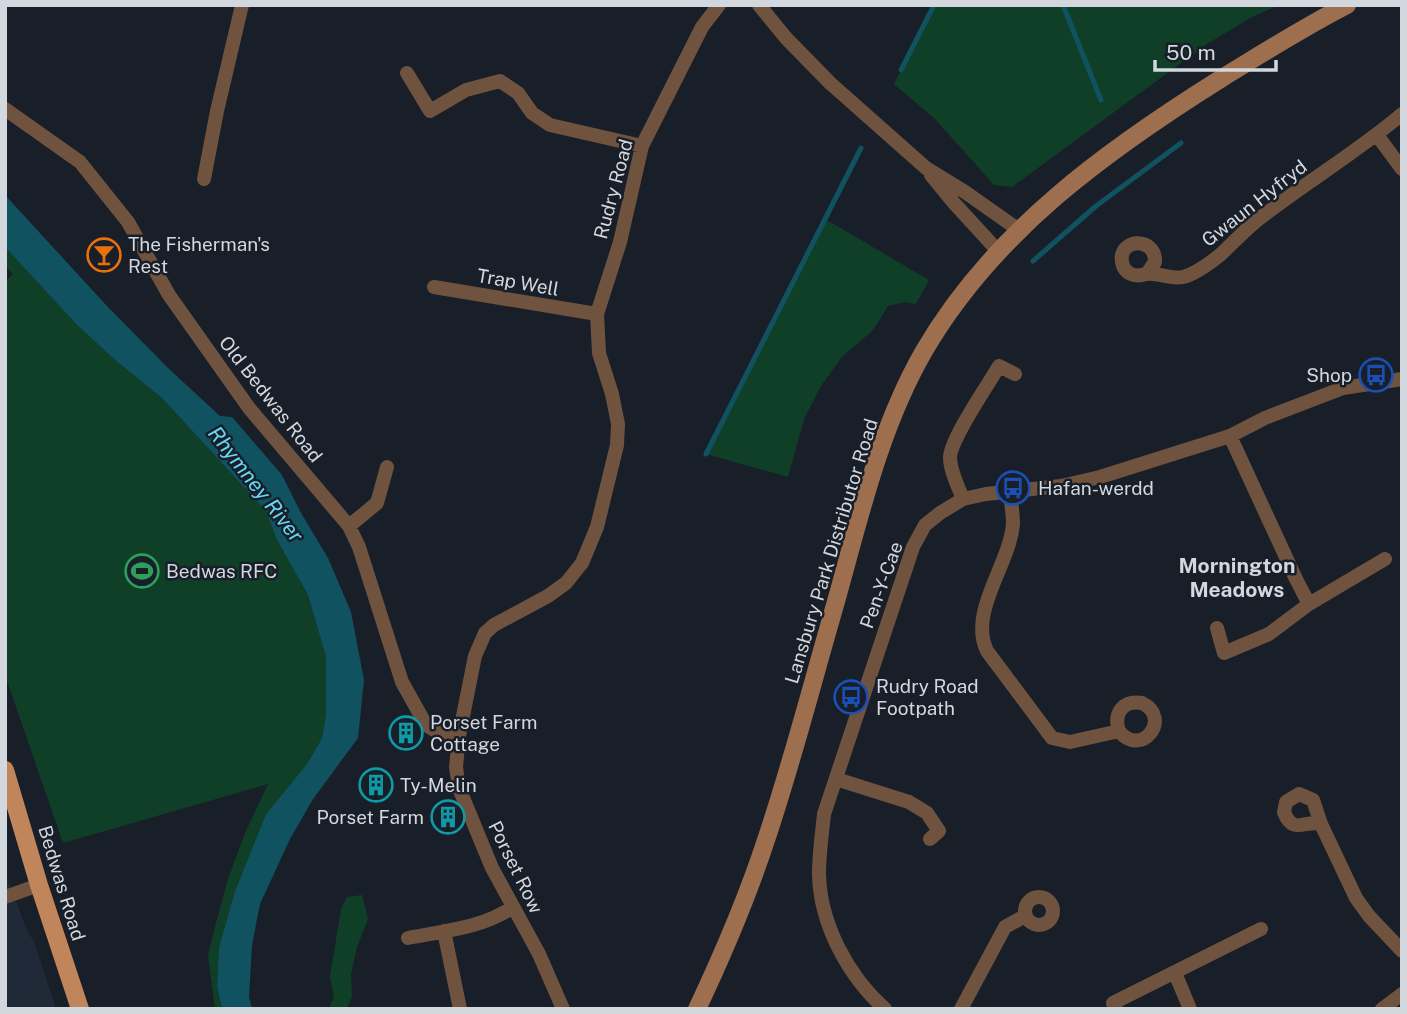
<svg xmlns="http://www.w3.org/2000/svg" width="1407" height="1014" font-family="'Public Sans',sans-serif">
	<rect width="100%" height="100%" fill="#191f29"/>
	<path fill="#202937" d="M5,872L28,933L34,941L56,1009H5Z"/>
	<path fill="#103f28" d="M934,5H1279L1252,17L1207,44L1012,187L994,185L935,119L894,84Z
		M825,219L929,280L916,304L905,302L888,306L873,330L842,357L821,386L804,419L788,477L706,454Z
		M5,247L77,325L115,360L162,398L266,511L277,540L308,595L326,657V714L322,738L307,764L266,814L235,891L219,947L217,986L222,1009H215L208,955L216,923L228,879L245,833L268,784L63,843L5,675V281L13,274L5,266Z
		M362,895L368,919L357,947L351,974L352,997L346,1009H329L334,996L330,977L341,909L347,897Z"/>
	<path fill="#115260" d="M5,195L106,305L168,368L220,416L232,417L282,475L301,513L328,558L351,612L364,680L358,738L313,799L290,839L260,904L252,945L249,997L252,1009H222L217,986L219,947L235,891L266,814L307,764L322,738L326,714V657L308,595L277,540L266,511L162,398L115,360L77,325L5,247Z"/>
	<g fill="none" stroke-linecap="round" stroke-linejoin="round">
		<path stroke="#115260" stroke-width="5" d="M1063,5L1101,100
			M901,70L934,5
			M1033,261L1096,206L1181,143
			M706,454L861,148"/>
		<path stroke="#70533f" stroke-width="14" d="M759,5L786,38L830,83L926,168L965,192L1019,230
			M407,73L430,111L466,90L500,81L518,93L532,113L550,125L642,146
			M5,109L80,162L128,222L169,295L249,408L349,526L359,547L402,682L426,725L436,731L459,736
			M1377,135L1402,169
			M931,175L954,203L998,251
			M204,179L217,111L242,5
			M1147,274L1155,262C1156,236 1118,238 1122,262C1123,268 1126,272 1131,274C1137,277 1141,275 1146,274C1158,272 1171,280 1183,277C1196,274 1210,263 1220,255C1232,244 1243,232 1255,222C1303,184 1356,153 1402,114
			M434,287L597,314
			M1230,436L1296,579L1309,604
			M1010,492C1011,502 1013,514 1013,524C1010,564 968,612 987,651L1052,738L1070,742L1119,731C1113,713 1123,700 1142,703C1173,718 1141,759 1119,731
			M963,499C958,486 950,471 950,457C951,438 988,385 999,366L1015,374
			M349,526L377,503L387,467
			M1217,628L1224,653L1269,634L1309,604L1385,559
			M836,779L909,802L927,813L939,831L930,839
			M1321,824C1306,819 1293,836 1284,812L1286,802L1299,794L1313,800L1321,824L1356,898L1369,916L1402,951
			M1025 911a14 14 0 1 1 28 0a14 14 0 1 1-28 0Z
			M5,897L39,885
			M444,931L460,1009
			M408,938C443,931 483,928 513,907
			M1175,973L1190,1009
			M563,1009L539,954L492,868L459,788L456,767L459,736L475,656L485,633L494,625L548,596L566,583L582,563L597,527L617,445L618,424L612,394L599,353L597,314L620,242L642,146L702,27L719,5
			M885,1009C848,976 820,924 819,874C819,854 822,834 824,814L913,547L925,525L940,513L963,499L986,494L1061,486L1100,477L1230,436L1265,418L1343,388L1402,379
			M961,1009L1005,927L1025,916
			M1116,1009L1113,1003L1261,929
			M1382,1009L1402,994"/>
		<path stroke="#9d6f4f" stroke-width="18" d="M697,1009C723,954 747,898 766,840C792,763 812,684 835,605C859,520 879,429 924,351C994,231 1107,150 1222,78C1263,53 1304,27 1347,5"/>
		<path stroke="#c1855b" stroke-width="18" d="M5,770L39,885L80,1009"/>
	</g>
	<defs>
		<symbol id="bar-ring" viewBox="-11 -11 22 22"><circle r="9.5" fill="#191f29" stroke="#e8710a" stroke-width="1.5"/><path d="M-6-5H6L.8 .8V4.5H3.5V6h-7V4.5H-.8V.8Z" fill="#e8710a"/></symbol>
		<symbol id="bus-ring" viewBox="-11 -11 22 22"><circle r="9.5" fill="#191f29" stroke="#1a4fb4" stroke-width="1.5"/><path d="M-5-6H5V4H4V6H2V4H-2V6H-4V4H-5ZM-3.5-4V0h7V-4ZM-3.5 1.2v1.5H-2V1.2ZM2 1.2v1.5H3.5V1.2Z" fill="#1a4fb4"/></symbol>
		<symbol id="stadium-ring" viewBox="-11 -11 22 22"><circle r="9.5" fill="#191f29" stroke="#2e9e5b" stroke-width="1.5"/><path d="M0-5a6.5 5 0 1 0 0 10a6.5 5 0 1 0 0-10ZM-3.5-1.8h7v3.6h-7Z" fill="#2e9e5b"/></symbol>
		<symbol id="building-ring" viewBox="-11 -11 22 22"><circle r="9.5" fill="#191f29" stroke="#0f9aa8" stroke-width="1.5"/><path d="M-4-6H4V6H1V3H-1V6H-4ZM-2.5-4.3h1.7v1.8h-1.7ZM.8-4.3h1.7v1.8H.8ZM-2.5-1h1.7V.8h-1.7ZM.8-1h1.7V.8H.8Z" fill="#0f9aa8"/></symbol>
	</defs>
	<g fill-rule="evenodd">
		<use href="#bar-ring" x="85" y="236" width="38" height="38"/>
		<use href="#bus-ring" x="1357" y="356" width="38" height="38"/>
		<use href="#bus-ring" x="994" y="469" width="38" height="38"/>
		<use href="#stadium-ring" x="123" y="552" width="38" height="38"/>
		<use href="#bus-ring" x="832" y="678" width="38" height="38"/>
		<use href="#building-ring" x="387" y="714" width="38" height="38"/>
		<use href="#building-ring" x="357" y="766" width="38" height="38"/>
		<use href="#building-ring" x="429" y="798" width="38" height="38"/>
	</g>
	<g text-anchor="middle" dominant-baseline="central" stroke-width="5" stroke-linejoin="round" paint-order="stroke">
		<g font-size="19" fill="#d3d7de" stroke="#191f29">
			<text transform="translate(613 189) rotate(-75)">Rudry Road</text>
			<text transform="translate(1254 203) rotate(-38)">Gwaun Hyfryd</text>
			<text transform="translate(518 282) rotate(10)">Trap Well</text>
			<text transform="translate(271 399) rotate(52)">Old Bedwas Road</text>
			<text transform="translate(831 551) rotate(-73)">Lansbury Park Distributor Road</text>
			<text transform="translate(881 585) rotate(-70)">Pen-Y-Cae</text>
			<text transform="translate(516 867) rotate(64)">Porset Row</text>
			<text transform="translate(62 883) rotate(73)">Bedwas Road</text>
		</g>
		<g font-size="19" fill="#d3d7de" stroke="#191f29" text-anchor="start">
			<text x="128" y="244">The Fisherman's<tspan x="128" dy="22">Rest</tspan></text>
			<text x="1352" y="375" text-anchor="end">Shop</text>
			<text x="1038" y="488">Hafan-werdd</text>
			<text x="166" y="571">Bedwas RFC</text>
			<text x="876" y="686">Rudry Road<tspan x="876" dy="22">Footpath</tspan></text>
			<text x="430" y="722">Porset Farm<tspan x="430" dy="22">Cottage</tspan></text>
			<text x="400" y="785">Ty-Melin</text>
			<text x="424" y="817" text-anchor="end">Porset Farm</text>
		</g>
		<g font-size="21" font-style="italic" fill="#65d8f6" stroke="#191f29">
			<text transform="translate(256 484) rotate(52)">Rhymney River</text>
		</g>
		<g font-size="21" font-weight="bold" fill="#d3d7de" stroke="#191f29">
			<text x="1237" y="565">Mornington<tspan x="1237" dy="24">Meadows</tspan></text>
		</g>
	</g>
	<rect width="1407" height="1014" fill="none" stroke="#d3d7de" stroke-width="14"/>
	<path d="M1155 60v10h121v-10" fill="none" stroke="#d3d7de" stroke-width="3.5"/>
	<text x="1166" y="60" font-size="21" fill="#d3d7de" stroke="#191f29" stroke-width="5" paint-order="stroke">50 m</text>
</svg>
